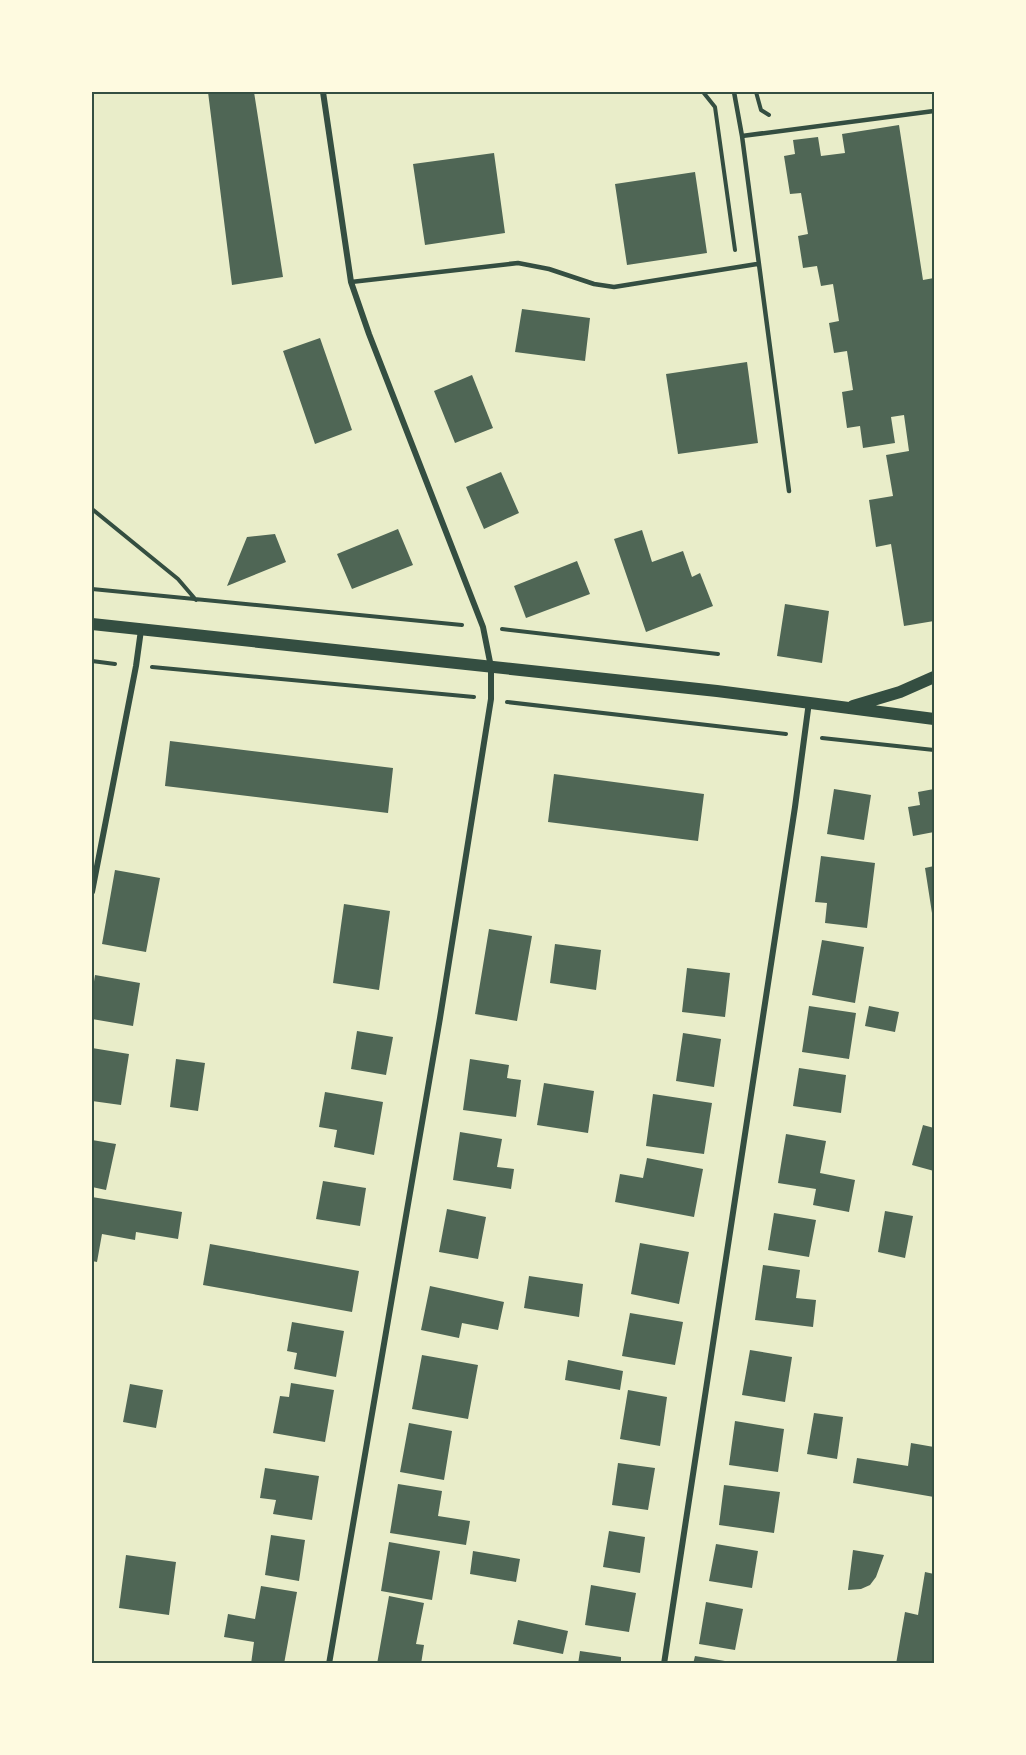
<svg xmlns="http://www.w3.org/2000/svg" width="1026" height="1755" font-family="'Golos Text',sans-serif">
	<rect width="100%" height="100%" fill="#e9edc9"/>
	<path fill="#4f6655" d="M208,92H254L283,277L232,285Z
		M899,125L923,280L934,278V621L904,626L891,544L876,547L869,500L893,496L886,455L909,451L904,415L891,417L895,443L863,448L860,426L847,428L842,392L853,390L847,351L834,353L829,323L839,321L833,284L821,286L817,266L803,268L798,236L808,234L801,193L790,194L784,156L795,154L793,140L818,137L821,156L845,153L842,134Z
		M494,153L505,233L425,245L413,164Z
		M695,172L707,253L627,265L615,184Z
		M522,309L590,318L585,361L515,352Z
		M320,338L352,430L315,444L283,351Z
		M747,362L758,443L678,454L666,374Z
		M472,375L493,428L455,443L434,391Z
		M501,472L519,513L484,529L466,487Z
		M398,529L413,565L352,589L337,554Z
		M642,530L652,562L683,551L692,577L700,573L713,606L646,632L614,539Z
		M275,534L286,562L227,586L247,537Z
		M577,561L590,594L526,618L514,586Z
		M785,604L829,611L822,663L777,656Z
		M170,741L393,768L388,813L165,786Z
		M554,774L704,794L698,841L548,822Z
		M834,789L871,795L864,840L827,834Z
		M934,789V832L913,836L908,807L920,805L918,792Z
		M821,856L875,863L867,928L825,923L827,903L815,902Z
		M934,866V913H932L925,868Z
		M115,870L160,878L146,952L102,944Z
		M344,904L390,911L379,990L333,983Z
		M489,929L532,936L517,1021L475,1014Z
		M822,940L864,947L855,1003L812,995Z
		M555,944L601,950L596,990L550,983Z
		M687,968L730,973L725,1017L682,1012Z
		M95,975L140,983L133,1026L92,1019V995Z
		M809,1006L856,1013L849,1059L802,1052Z
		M869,1006L899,1012L895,1032L865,1026Z
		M357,1031L393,1037L386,1075L351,1069Z
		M683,1033L721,1039L714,1087L676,1081Z
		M92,1048L129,1054L121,1105L92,1101Z
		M176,1059L205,1063L198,1111L170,1107Z
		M470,1059L509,1065L507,1078L521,1080L516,1117L463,1110Z
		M799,1068L846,1075L841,1113L793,1106Z
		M544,1083L594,1091L588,1133L537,1125Z
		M325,1092L383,1102L374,1155L334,1147L337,1130L319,1127Z
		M653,1094L712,1103L704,1154L646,1146Z
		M923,1125L934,1128V1171L912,1165Z
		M460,1132L502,1139L497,1167L514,1169L511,1189L453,1180Z
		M786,1134L826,1141L820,1173L855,1180L849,1212L813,1205L816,1189L778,1183Z
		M92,1140L116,1144L106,1190L92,1187Z
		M647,1158L703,1169L694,1217L615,1202L620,1174L643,1178Z
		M323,1181L366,1188L360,1226L316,1219Z
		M92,1197L182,1212L178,1239L136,1232L135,1240L102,1234L97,1262L92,1261Z
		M447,1209L486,1217L478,1259L439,1252Z
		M885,1211L913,1216L905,1258L878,1252Z
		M774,1213L816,1220L809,1257L768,1250Z
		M640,1243L689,1252L679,1304L631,1294Z
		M210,1244L359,1271L352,1312L203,1285Z
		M763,1265L800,1270L796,1298L816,1300L813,1327L755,1320Z
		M529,1276L583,1284L579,1317L524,1308Z
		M430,1286L504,1302L498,1330L462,1323L459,1338L421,1330Z
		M630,1313L683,1322L675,1365L622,1356Z
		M292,1322L344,1331L336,1377L294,1369L297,1353L287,1351Z
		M750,1350L792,1357L785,1402L742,1395Z
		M422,1355L478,1365L468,1419L412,1409Z
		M568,1360L623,1371L620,1390L565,1380Z
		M291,1383L334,1390L325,1442L273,1433L280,1396L289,1397Z
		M130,1384L163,1390L156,1428L123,1422Z
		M628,1390L667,1397L660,1446L620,1439Z
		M814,1413L843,1417L837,1459L807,1454Z
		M735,1421L784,1429L778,1472L729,1465Z
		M409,1423L452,1431L444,1480L400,1472Z
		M911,1443L934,1447V1497L853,1483L857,1458L908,1466Z
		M618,1463L655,1468L648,1510L612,1505Z
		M265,1468L319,1476L312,1520L273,1514L276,1500L260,1498Z
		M398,1484L442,1491L438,1516L470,1521L466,1545L390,1533Z
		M724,1485L780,1492L774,1533L719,1525Z
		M609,1531L645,1537L640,1573L603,1567Z
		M271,1535L305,1540L299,1581L265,1575Z
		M389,1542L440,1551L432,1600L381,1591Z
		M716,1544L758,1551L752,1588L709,1581Z
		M853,1550L884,1555L876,1577L870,1585L861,1589L848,1590Z
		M473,1551L520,1559L516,1582L470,1574Z
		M126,1555L176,1562L169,1615L119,1608Z
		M925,1572L934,1574V1664H896L905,1612L918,1615Z
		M591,1585L636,1593L629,1632L585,1625Z
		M261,1586L297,1592L284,1664H251L254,1642L224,1637L228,1614L255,1619Z
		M389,1596L424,1603L416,1644L424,1645L421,1664H377Z
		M706,1602L743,1609L735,1650L699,1644Z
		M518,1620L568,1631L563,1654L513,1644Z
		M580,1651L621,1657V1664H578Z
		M695,1656L731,1662V1664H693Z"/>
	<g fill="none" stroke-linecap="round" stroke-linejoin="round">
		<path stroke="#344e41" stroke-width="4" d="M703,92L715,107L735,250
			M756,92L761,110L769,115
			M92,509L178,579L196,600
			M92,589L462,625
			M502,629L718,654
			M92,661L115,664
			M152,667L474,697
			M507,702L786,734
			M822,738L934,750"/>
		<path stroke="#344e41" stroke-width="4.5" d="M734,92L742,136
			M351,282L518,263L549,269L594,284L614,287L757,264
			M789,491L742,136L934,111"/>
		<path stroke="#344e41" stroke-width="6" d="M323,92L351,282L369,334L483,627L491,667V699L440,1018L329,1664
			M92,892L136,666L141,630
			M664,1664L795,807L809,702"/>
		<path stroke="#344e41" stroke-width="12" d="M92,624L717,691L934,719
			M853,706L900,692L934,677"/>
	</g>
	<rect width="1026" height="1755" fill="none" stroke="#fefae0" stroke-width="186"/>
	<rect x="93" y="93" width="840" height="1569" fill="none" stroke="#344e41" stroke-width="2"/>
</svg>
